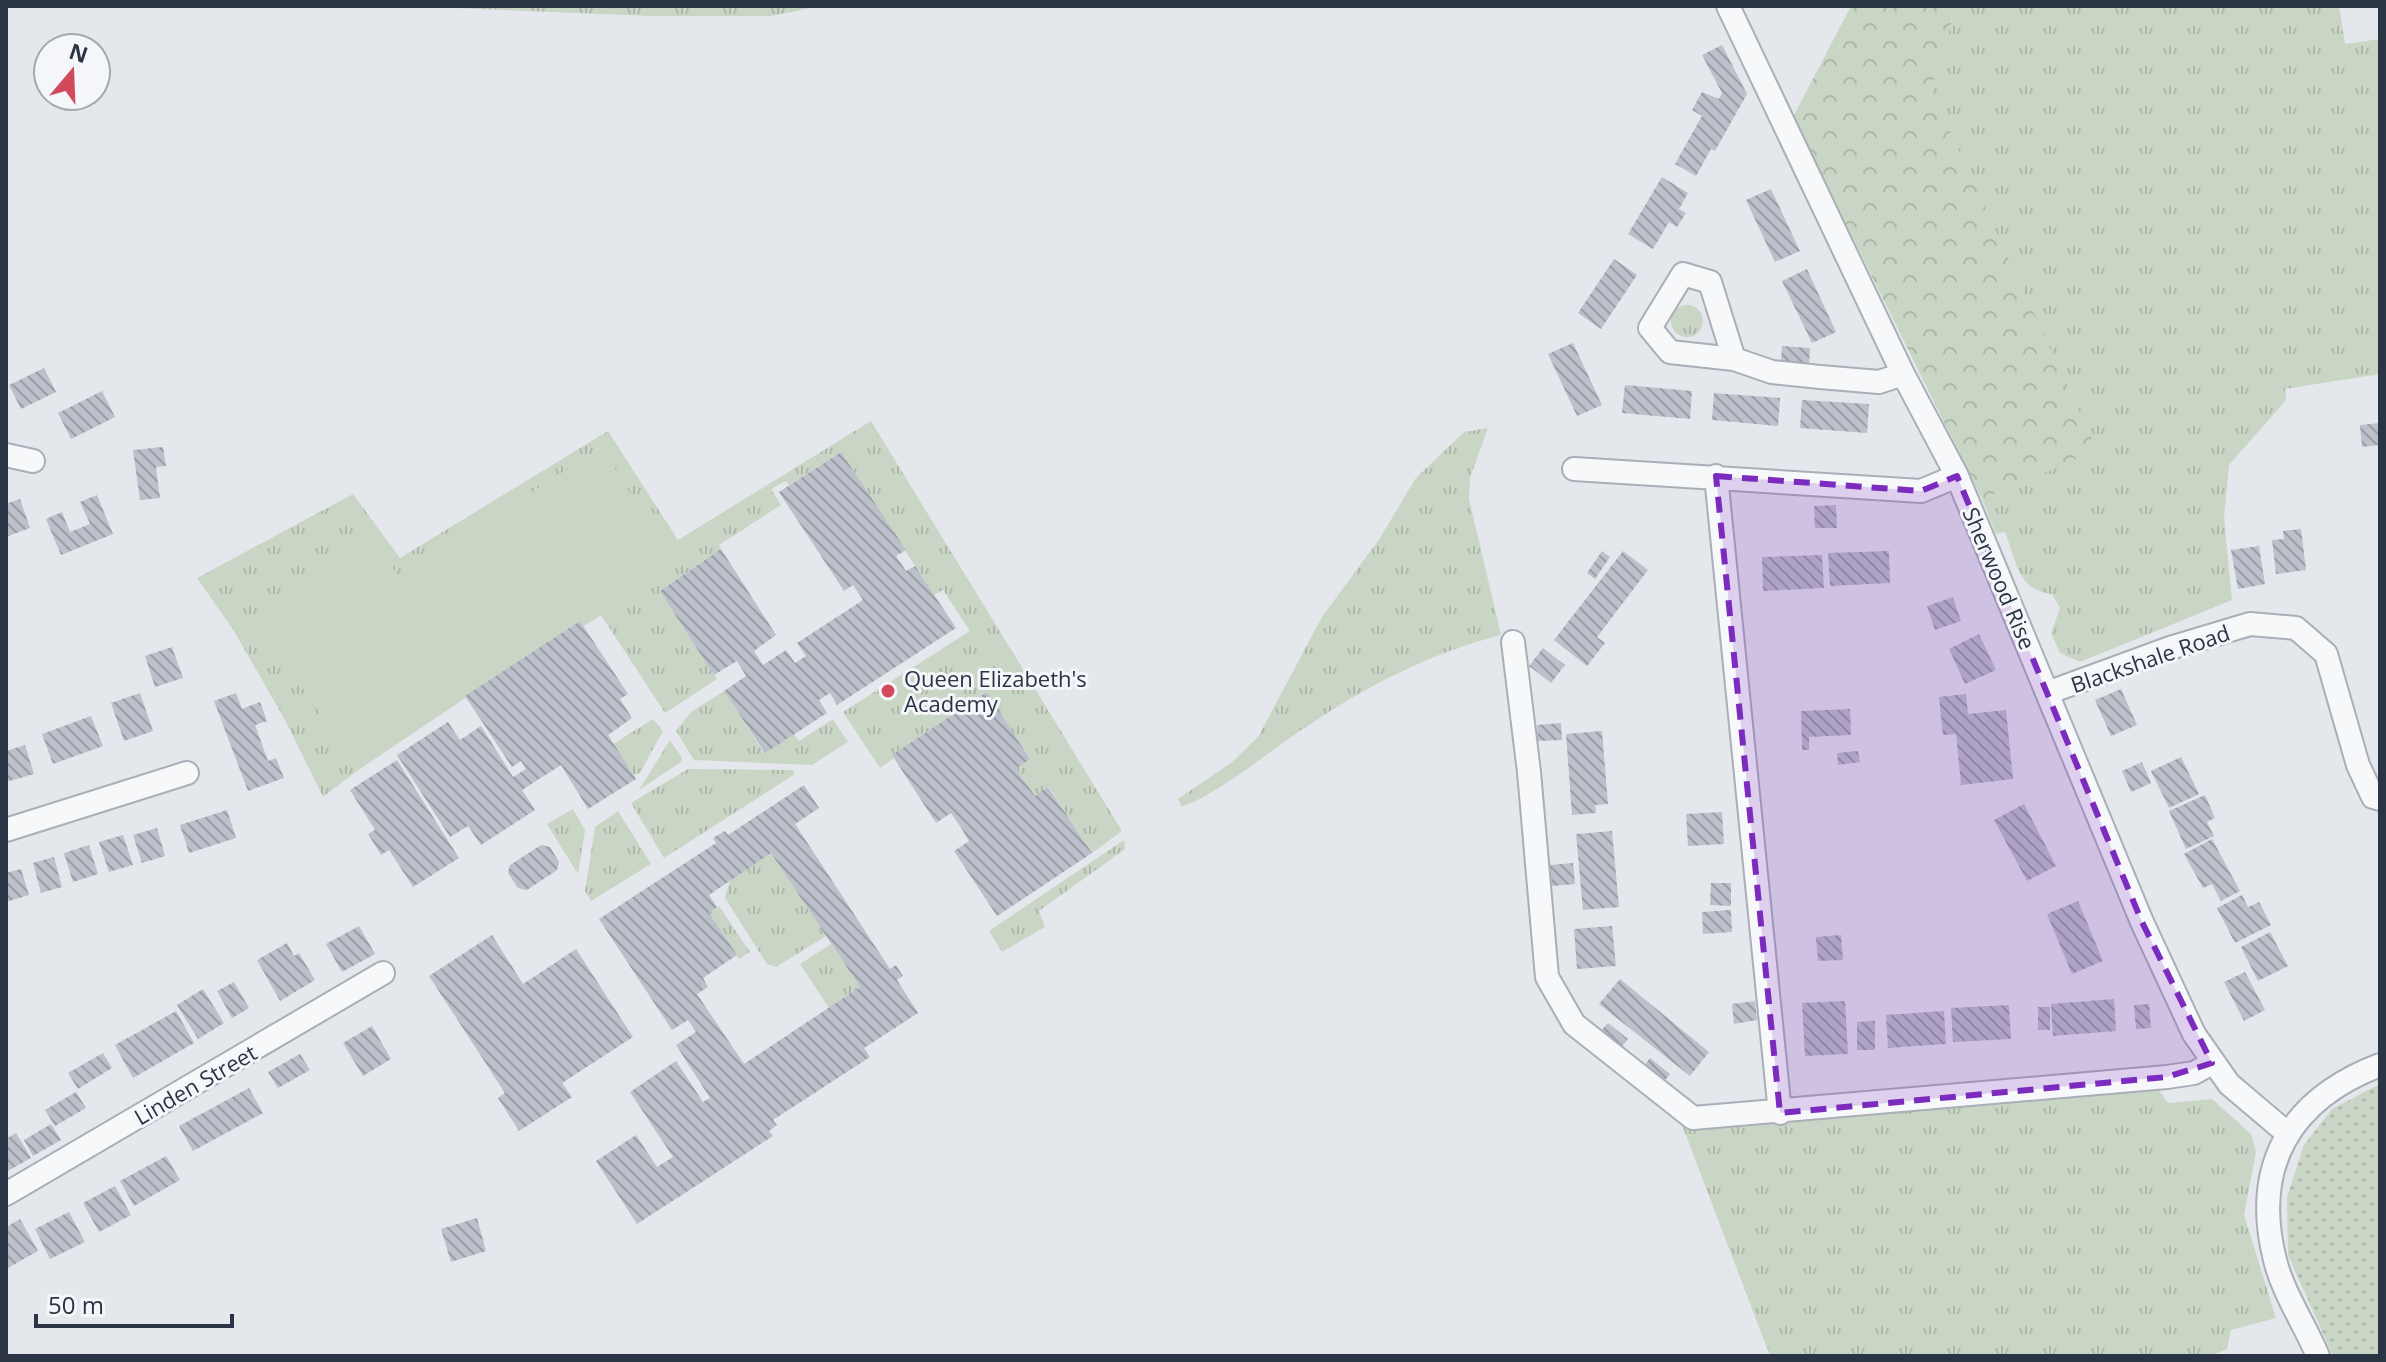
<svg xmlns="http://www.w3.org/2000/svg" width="2386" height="1362" font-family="'Open Sans',sans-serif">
	<defs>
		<pattern id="grass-tufts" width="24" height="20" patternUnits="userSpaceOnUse" patternTransform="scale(2)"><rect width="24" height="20" fill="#c9d6c5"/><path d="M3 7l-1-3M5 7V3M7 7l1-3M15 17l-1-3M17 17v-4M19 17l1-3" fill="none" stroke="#adb8ab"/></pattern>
		<pattern id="forest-crowns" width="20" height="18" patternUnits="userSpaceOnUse" patternTransform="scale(2)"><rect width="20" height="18" fill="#c9d6c5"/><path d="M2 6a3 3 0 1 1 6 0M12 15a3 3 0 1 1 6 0" fill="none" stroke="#adb8ab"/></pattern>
		<pattern id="park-dots" width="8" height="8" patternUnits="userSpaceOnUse" patternTransform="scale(2)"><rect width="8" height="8" fill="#c9d6c5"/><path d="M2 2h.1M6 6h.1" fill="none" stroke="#adb8ab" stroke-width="1.8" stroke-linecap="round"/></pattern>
		<pattern id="building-back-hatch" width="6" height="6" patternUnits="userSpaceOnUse" patternTransform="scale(2)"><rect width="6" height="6" fill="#bbc0ca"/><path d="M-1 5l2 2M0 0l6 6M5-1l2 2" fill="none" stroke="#989da6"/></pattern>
	</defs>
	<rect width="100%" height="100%" fill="#e4e7ec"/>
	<path fill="url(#grass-tufts)" d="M404,6H821L771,16H652Z
		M1950,6H2339L2345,44L2380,39V374L2285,389L2286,400L2229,465L2224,518L2232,600L2080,662L2060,653L2051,633L2060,608L2052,594C2018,591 2016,560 2005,532L1996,534L1982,499L2096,450L1931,90L1952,20Z
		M1671 321a16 16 0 1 1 32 0a16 16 0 1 1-32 0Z
		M871,421L1122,831L1092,853L1049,787L1035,796L1016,769L1030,759L987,692L892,755L894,758L880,768L843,712L970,631L943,590L934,595L841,452L789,485L786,481L771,489L781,505L719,545L721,549L660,591L717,679L665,713L601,615L677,567L601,448L399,578L374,540L257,616L357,771L323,797L285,720L234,631L197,578L353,494L400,558L608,431L678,540Z
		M1488,428L1470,478L1469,499L1501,635C1430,653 1367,686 1306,727C1264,754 1228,788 1182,807L1178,799L1231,763L1258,737L1322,617L1380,538L1416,478L1464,432Z
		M724,691L764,753L794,734L799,741L833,719L848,742L812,765L694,760L676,731L691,712Z
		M653,719L663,731L640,773L634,775L613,744Z
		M670,740L682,758L681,762L639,790Z
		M688,769L793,770L795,774L664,858L631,803Z
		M573,809L585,830L578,874L547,824Z
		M618,811L651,864L591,901L585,891L595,827Z
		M1124,840L1125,849L1039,911L1045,927L1002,952L989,931Z
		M771,853L826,936L776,967L767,964L725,898L730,880Z
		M719,906L750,952L739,959L709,913Z
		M831,944L860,987L829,1008L800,964Z
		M2158,1089L2168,1103L2212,1099L2251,1134L2256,1152L2244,1215L2276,1318L2231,1330L2227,1349L2210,1356H1770L1682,1125Z"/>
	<path fill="url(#forest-crowns)" d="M1851,6H1950L1952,20L1931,90L2097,450L1982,499L1793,117Z"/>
	<path fill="url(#park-dots)" d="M2380,1084V1356H2333L2288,1255L2287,1197L2304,1145L2332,1109Z"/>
	<path fill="#c9d6c5" d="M601,448L678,567L584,626L580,621L357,771L256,616L374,540L399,577Z"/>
	<path fill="url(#building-back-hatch)" fill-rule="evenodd" d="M1722,45L1747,94L1715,151L1711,149L1696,176L1675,164L1702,116L1692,110L1702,92L1719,99L1722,93L1702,55Z
		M1662,177L1688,193L1679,209L1686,213L1677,227L1669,222L1653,249L1628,234Z
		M1771,189L1800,251L1775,262L1746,200Z
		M1614,259L1637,275L1601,329L1578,313Z
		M1807,269L1836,332L1812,343L1782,281Z
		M1573,343L1602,405L1577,416L1548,354Z
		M1782,346L1810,348L1809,365L1781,363Z
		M44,368L56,392L21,409L9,385Z
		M1625,385L1692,391L1690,419L1622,413Z
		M102,391L115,417L71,439L58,413Z
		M1714,393L1780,398L1778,426L1712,420Z
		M1802,400L1869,404L1867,433L1800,428Z
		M2380,423V445L2362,447L2360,425Z
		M163,447L166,466L156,467L160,498L140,500L133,450Z
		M841,452L906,550L896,556L906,571L915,566L956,628L837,705L830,693L819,700L827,713L765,753L724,691L746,676L737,661L714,675L660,591L721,549L776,635L754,651L763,665L786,650L795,663L806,656L797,643L863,600L853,585L844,591L779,492Z
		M97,495L113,534L61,555L46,519L62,512L70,532L90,524L80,502Z
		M20,499L30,528L6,537V504Z
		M1836,505L1837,528H1815L1814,506Z
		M2301,529L2306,570L2276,574L2272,540L2284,539L2283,531Z
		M2259,546L2265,584L2238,589L2231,550Z
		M1602,551L1610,557L1595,579L1587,573Z
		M1623,551L1648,570L1597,637L1605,643L1587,666L1554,640Z
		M1889,551L1890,583L1830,586L1828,553Z
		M1822,555L1824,588L1763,591L1762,557Z
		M1953,597L1961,621L1935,630L1927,606Z
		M580,621L628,694L620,699L632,718L608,735L636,779L588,809L561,765L522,790L535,810L481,845L468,826L450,837L397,755L448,722L460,740L481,726L513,777L526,769L521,761L512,767L465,696Z
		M1979,634L1996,670L1965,684L1949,649Z
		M172,647L183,678L155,687L145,656Z
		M1543,648L1565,665L1551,683L1529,666Z
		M2121,689L2137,725L2111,736L2095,700Z
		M987,692L1030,759L1016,769L1035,796L1048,787L1092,853L997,916L954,851L969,841L960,826L951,813L936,823L892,755Z
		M140,693L153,731L124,741L111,703Z
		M236,693L242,709L260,702L267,721L255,725L268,761L276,758L284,778L248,791L214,701Z
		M1966,694L1968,714L2006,710L2013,779L1961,785L1956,734L1943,735L1939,697Z
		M1850,709L1851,735L1809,737V750H1802L1801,711Z
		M91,716L103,746L53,764L42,734Z
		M1561,723L1562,740L1538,741L1537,725Z
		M1602,731L1608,804L1595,805L1596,813L1572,815L1566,734Z
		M25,745L34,774L6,782V751Z
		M1858,751L1860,762L1838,765L1837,753Z
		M2181,757L2199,794L2169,808L2151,771Z
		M397,760L459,858L413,887L389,850L381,855L368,834L375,830L350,790Z
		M2142,762L2151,783L2131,792L2122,771Z
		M804,785L819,808L795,824L890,969L896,965L903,976L897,980L918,1013L864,1048L870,1057L773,1120L777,1125L769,1131L773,1136L637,1224L596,1161L636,1135L657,1167L673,1157L630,1092L676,1061L703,1102L710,1098L676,1045L696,1032L688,1020L672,1030L599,919L716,843L713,838L725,831L728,835ZM771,853L860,987L744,1064L697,994L708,987L703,978L737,955L709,913L717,907L709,895Z
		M2205,795L2215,818L2207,822L2214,836L2186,849L2169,811Z
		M2024,804L2056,866L2027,881L1994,820Z
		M227,810L236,838L189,853L180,825Z
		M1722,812L1724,844L1688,846L1686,814Z
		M157,828L165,856L142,863L133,835Z
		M1612,831L1619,907L1583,910L1576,834Z
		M123,835L133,865L109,872L99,842Z
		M2212,839L2240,891L2221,901L2212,884L2203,888L2184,854Z
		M89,845L98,874L73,882L64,853Z
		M541,845L550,847L559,862L557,870L527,890L518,888L508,873L510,865Z
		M54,857L62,887L41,893L33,863Z
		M1573,863L1575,884L1552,886L1550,865Z
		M21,869L29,895L6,902V873Z
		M1711,883H1731V906L1710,905Z
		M2242,895L2248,907L2259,902L2271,925L2235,943L2217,908Z
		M2078,901L2103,961L2072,974L2047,914Z
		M1731,910L1732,932L1703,934L1702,912Z
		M359,926L375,954L342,972L326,944Z
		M1612,926L1616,966L1577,969L1574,929Z
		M2270,932L2288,966L2258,981L2241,947Z
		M492,935L523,984L576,949L633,1037L562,1083L572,1097L519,1131L498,1098L505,1093L429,976Z
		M1841,935L1843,960L1818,961L1816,937Z
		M287,943L294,956L299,953L315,980L280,1001L257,960Z
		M2245,972L2265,1010L2244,1021L2224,982Z
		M1620,979L1709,1052L1690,1076L1599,1004Z
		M234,982L249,1008L232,1018L217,991Z
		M203,989L224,1023L198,1039L177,1005Z
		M2114,999L2116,1031L2053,1036L2051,1004Z
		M1755,1001L1757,1020L1734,1024L1732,1004Z
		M1845,1001L1848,1054L1805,1056L1802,1003Z
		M2149,1004L2151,1028L2136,1029L2134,1005Z
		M2009,1005L2011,1039L1953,1042L1951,1008Z
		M2038,1007H2050V1030H2038Z
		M176,1011L194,1043L133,1078L115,1045Z
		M1944,1011L1946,1044L1888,1048L1886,1015Z
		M1875,1021V1050H1857V1022Z
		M1608,1023L1628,1039L1620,1049L1600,1032Z
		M372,1026L391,1059L363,1076L343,1043Z
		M103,1053L112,1068L78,1089L68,1073Z
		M300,1054L310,1070L278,1088L268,1072Z
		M1650,1058L1670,1074L1662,1084L1642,1069Z
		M249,1088L263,1113L193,1151L179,1126Z
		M76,1092L86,1108L55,1126L45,1110Z
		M51,1124L61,1140L33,1156L24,1140Z
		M16,1133L31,1158L6,1172V1139Z
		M166,1156L180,1180L134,1206L120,1181Z
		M115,1186L131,1215L99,1232L83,1203Z
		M69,1212L85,1242L50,1259L35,1229Z
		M477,1218L486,1251L451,1262L441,1229Z
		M20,1219L38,1251L6,1269V1227Z"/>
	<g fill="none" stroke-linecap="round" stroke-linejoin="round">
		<defs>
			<path id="street" d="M1728,6L1903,374L1957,476L2142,922L2194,1034L2229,1084L2288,1134
				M1734,359L1710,282L1683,274L1650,328L1670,352L1734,359L1772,372L1820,377L1879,382L1903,374
				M6,455L33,461
				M1574,469L1921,491L1957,476
				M1716,476L1780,1113
				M1513,642L1529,772L1547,977L1574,1024L1693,1118L2167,1077L2194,1073L2212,1063
				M2047,693L2170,648L2250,624L2296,628L2326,654L2358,765L2373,797L2380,799
				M6,830L187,773
				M6,1194L383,973
				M2318,1356C2305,1325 2283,1293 2275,1260C2251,1165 2291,1099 2380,1065"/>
		</defs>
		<use href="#street" stroke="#a9aeb7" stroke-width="26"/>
		<use href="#street" stroke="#f7f8fa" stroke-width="22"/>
	</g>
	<path fill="#7b2cbf" fill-opacity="0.2" stroke="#7b2cbf" stroke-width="6" stroke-dasharray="16 10" stroke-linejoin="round" d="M1716,476L1921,491L1957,476L2142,922L2212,1063L2167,1077L1780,1113Z"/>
	<circle fill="#d1495b" stroke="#f4f6f9" stroke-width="3" cx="888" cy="691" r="8"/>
	<g text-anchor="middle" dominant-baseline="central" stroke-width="6" stroke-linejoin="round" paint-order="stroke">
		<g font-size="22" fill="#2b3445" stroke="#f4f6f9">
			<text transform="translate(2000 578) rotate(67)">Sherwood Rise</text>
			<text transform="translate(2150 658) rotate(-19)">Blackshale Road</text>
			<text transform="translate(195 1084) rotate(-30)">Linden Street</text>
		</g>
		<g font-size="22" fill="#2b3445" stroke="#f4f6f9" text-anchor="start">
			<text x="904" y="678">Queen Elizabeth's<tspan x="904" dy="25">Academy</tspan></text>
		</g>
	</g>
	<rect width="2386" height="1362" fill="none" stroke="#2b3445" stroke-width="16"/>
	<g transform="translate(72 72) rotate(19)"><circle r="38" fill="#f4f6f9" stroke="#a4a8b1" stroke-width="2"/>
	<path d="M0-6L14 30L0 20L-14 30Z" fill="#d1495b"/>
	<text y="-12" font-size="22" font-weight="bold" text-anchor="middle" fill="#2b3445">N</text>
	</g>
	<path d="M36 1314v12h196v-12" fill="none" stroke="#2b3445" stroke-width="4"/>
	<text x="48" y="1314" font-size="24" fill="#2b3445" stroke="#f4f6f9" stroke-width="6" paint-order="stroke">50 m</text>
</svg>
